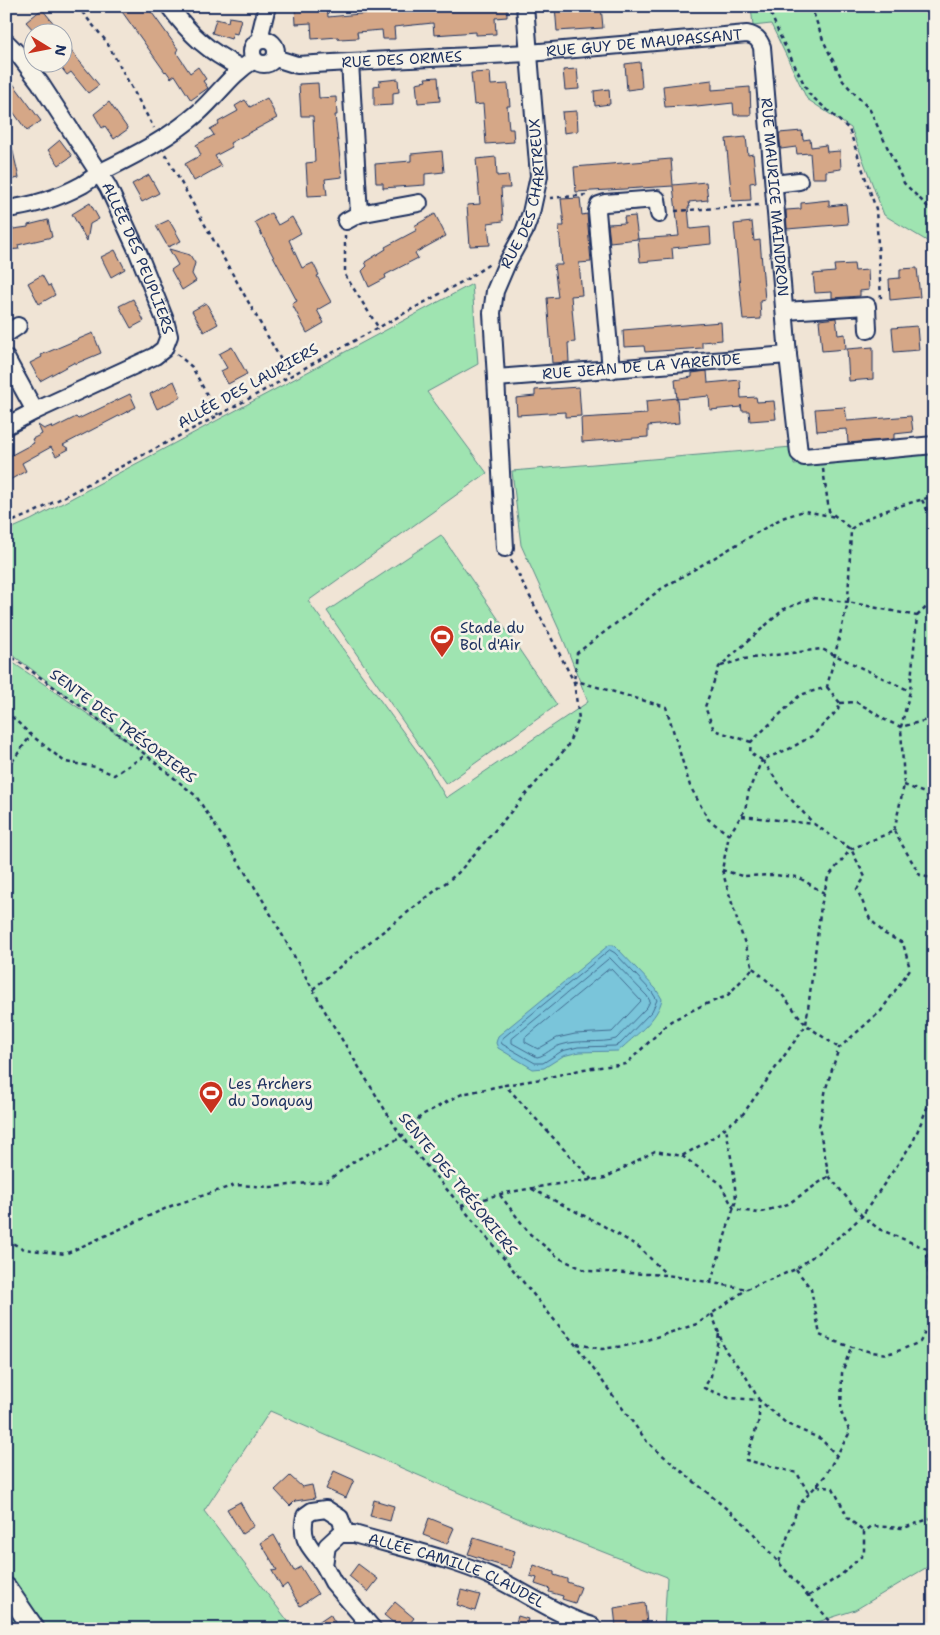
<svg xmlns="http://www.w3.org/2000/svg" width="940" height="1635" font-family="'Shantell Sans',sans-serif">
	<rect width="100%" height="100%" fill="#f0e4d5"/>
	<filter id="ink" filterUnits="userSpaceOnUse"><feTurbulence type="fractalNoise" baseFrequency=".02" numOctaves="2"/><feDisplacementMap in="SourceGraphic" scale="10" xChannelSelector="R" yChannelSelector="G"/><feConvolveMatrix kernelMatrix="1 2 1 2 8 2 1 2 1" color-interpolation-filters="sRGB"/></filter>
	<g filter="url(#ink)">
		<path fill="#9fe4b1" stroke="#5d8a88" d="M751,6H934V265L932,244L884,215L851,128L807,99L771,24L753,26Z
			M472,284L478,364L427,392L487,473L308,601L425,762L446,798L588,702L562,636L521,545L512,471L792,447L794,465L934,453V1563L855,1610L796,1629H664L667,1577L524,1521L270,1411L204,1511L294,1629H6V658L130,743L6,650V531L31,520Z
			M441,535L557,705L446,784L327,611Z"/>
		<path fill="#7ac5da" stroke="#5489a8" d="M609,945H614L618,949L656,989L662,999C658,1019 637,1034 623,1047L618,1051L579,1052L563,1056L544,1068L533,1069L498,1048L496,1043L498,1036Z"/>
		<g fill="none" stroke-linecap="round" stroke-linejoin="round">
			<path stroke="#416b90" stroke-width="1" d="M610,950L615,953L652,992L657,1000L652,1011L620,1044L615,1046L578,1047L562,1051L543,1063H535L502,1044L501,1042L503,1038Z
				M610,958L647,996L650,1001L647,1007L616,1039C601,1044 579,1039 561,1045C552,1047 545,1056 537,1057L512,1043V1039Z
				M609,969H611L641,1001L612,1032L575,1034L557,1038L538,1049L525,1042V1038Z"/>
		</g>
		<path fill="#d5a787" stroke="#1b2f5e" d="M118,6H147L178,49L176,52L190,73L198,67L206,79L203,81L208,88L191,100L175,75L171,78L166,71L165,72Z
			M295,6H327L328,17L381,12L380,9L406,6H412V8L449,6L450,11L475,9V6H507V17L495,18L496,34L476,35V32L434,35L433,23L394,27L395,39H383L382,30L357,32L358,38L339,39L338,37L312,39L311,23L296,24Z
			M555,6H601L603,28L557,31Z
			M42,9L55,25L46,32H35L26,22Z
			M229,17L241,19L237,34L233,33L231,39L212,33L216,19L228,22Z
			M62,40L99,85L88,93L71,72L67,75L57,62H62Z
			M640,62L642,88L627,90L625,64Z
			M577,69L579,89L565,90L563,70Z
			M490,72L491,85L508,84L510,106H507L509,129H513L514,142L486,144L483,104L474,105L471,73Z
			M6,74L41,121L27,131L6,102Z
			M438,77L440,101L418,103L416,83L426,81L425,78Z
			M398,79L399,92L393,93V105L374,106V86L380,85L379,81Z
			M712,80V90L750,87L751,115H734L733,103L697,107V105L665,107L663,86Z
			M318,83L319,98L336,97L337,115H335L342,177L325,179L327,195L308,196L306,163L315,162L313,116H301L299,84Z
			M609,89L610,104L595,106L594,91Z
			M267,98L277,118L230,143L232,147L215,156L221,166L194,181L185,164L201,155L196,145L214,135L210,129L219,124L218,122L238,111L235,106L245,100L250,107Z
			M109,102L128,129L114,139L105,126L102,128L94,114Z
			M577,111L578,131L564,133L562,112Z
			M802,131L803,140L810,139L811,147L826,145L827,152L840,151L841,169L826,171V178H812L810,153L797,154L796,147L781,149L779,133Z
			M746,137L748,155L753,154L756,182L750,183L751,200L732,201L726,139Z
			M60,140L72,156L59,165L48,150Z
			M11,143L19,178L6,181V144Z
			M442,151L444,172L425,174V185L383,188V183H376L375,164L411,161V154Z
			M496,157L497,176L508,175L509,181L510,188H501L503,221L488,223L490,245L470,246L467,205L480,204L476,159Z
			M671,159L673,185L706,182L708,200L689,202L690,207H688L690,229L710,227L711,244L672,248L673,259L640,262L638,239L679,236L673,186L576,192L574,167Z
			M149,175L159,193L142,202L132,184Z
			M580,198L582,215L587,214L591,262L579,263L582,295L571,296L575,342L568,343L569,362L552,363L547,298L558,297L554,265H562L559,226H564L561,199Z
			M829,200V206L846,204L848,224L787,229L786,210L801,209V203Z
			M90,203L99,219L90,224L87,241L72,214Z
			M271,213L278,225L292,217L301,233L289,240L302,268L313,263L319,275L317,276L331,302L317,310L324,323L307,333L292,304L297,301L255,222Z
			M435,214L446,236L415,253L418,258L385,275L386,278L369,287L362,271L367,266L365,262L386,249L385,247L417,230L414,226Z
			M635,216L638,239L610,242L608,224L625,223L624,217Z
			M48,220L52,237L18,245L19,249L6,250V230L28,227V225Z
			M169,220L181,241L168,247L156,226Z
			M752,222L754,241L760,240L765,300L760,301L761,319L743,320L734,224Z
			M169,249L190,255L195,263L192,274L196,281L182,290L171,270L178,265Z
			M115,250L125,269L111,277L101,257Z
			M854,264L855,271L868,270L869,290L860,291V296L832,298V292L815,293L813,274L835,272L834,265Z
			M917,268L920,297L890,300L889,279L900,278V269Z
			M42,275L48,286L50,285L55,295L39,304L28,283Z
			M133,299L144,321L131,328L119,306Z
			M206,303L218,324L204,332L192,311Z
			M836,318L838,335L845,334L846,349L822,351L819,320Z
			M721,322L722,340L702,342V348L645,352L644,346L624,347L623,330Z
			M917,326L919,350L894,352L892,328Z
			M93,333L101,353L75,364V362L40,381L30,363L42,357L41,355Z
			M232,347L247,374L228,384L221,371L227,368L219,354Z
			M873,347V379L849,381L847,349Z
			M707,371L708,383L740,380L741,398L756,397L757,402L774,401L776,419L750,421L749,411H742L741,405V407L710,410L709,396L677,399L675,380L692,377V373Z
			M174,381L181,397L157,409L150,394Z
			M579,387L581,416L565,417V412L517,415L516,398L535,396V390Z
			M130,394L136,407L63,445L69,449L56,456L51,447L22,463L26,471L6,482V458L34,443L32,439L42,434L38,425L44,429L51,426L52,429L76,417L78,419Z
			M677,398L679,423L648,426V437L582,442L581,418L647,414L646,401Z
			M845,407L847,421L911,416L913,432L894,434V439L848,443L847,429L817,431L815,409Z
			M334,1471L354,1480L346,1498L326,1489Z
			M290,1476L302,1487L312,1485L315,1498L295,1501L290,1506L275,1490Z
			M374,1500L394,1506L390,1521L370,1516Z
			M240,1502L254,1526L242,1534L227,1509Z
			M429,1518L454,1528L447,1544L423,1535Z
			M274,1535L294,1571L301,1567L318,1594L300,1606L287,1584L282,1588L272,1571L277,1570L261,1543Z
			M474,1538L515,1551L510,1568L482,1560L483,1559L468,1554Z
			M358,1564L378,1579L368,1592L349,1576Z
			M534,1565L554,1572V1575L567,1579V1582L581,1587L575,1603L562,1599L563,1596L549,1592L550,1589L535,1584L537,1578L530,1576Z
			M461,1590L480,1595L475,1611L457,1605Z
			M395,1602L414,1618L406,1629H401L384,1615Z
			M645,1603L647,1624L616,1627L614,1608Z
			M330,1614L339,1629H308Z
			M518,1616L528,1619L525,1629H514Z"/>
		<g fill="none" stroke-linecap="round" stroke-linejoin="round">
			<defs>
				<g id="minor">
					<path d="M169,6C191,36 208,51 241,68"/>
					<circle cx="264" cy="52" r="12"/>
					<path d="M262,40L261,31L267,6"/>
					<path id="s1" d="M6,42L18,54L40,83L108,187L137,250L165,320L169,336L164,349L155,356L35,411L6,426"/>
					<path id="s2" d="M275,58L297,65L350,62L529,53L747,34C756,36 759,39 762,47L788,355L799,453L804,457L934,445"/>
					<path d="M774,184L799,181"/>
					<path d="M6,209C32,206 60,197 82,185C90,180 97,174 105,170C137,154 171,137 199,112C218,95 232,73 254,60"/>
					<path d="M359,214L419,203"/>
					<path d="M346,221L359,214L350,62"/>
					<path d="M785,311L867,306L868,330"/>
					<path d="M6,334L18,326"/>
					<path d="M6,358L35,411"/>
					<path d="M611,370L597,211L599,205L605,203L657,199L659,214"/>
					<path id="s3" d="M496,378L788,355"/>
					<path id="s4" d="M505,548L496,378L492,313L495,291L507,263L524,232L531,213L539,176L525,6"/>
					<path d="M324,1565C310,1546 300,1541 305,1516L312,1511L326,1509L340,1518L346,1534"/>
					<path id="s5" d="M373,1629L333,1582L324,1565L327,1546L340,1534H354C399,1547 450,1558 493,1577C526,1593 557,1615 592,1626"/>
				</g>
				<path id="tertiary" d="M6,1588L34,1629"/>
			</defs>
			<use href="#minor" stroke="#1b2f5e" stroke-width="20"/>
			<use href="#tertiary" stroke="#1b2f5e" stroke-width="24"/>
			<path stroke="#1b2f5e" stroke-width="2.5" stroke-dasharray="4 4" stroke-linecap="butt" d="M77,6L106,41L154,128
				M768,6L779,34L809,94L849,129L876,209L881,299
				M811,6L823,40L843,81L870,110L904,183L934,213
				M165,154L290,376
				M550,198L587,195
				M675,211L760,205
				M345,235V275L378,327
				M177,354L192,367L218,415
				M823,469L829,511L851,529
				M922,500L934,523
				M6,524L33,513L219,415L467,279L491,263
				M511,560L574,682H580L666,707L690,786L708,819L729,835
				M917,616L934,600
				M6,653L86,710L146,755L196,796L261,897L330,1020L401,1136L461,1206L560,1327L575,1344L648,1443L746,1525L837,1629
				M721,666L744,659L822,649L910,691
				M840,703L856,702L869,709L883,719L901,727L934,718
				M6,711L31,735L65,762L96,767L114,775L146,755
				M751,742L714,730L705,707L719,667L784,609L813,598L848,602L827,687L800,695L751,742L750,753L762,760L789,749L812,736L838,710L840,703L827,687
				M763,761L787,795L813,823
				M6,767L12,762L31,735
				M904,785L927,794L934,824
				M894,831L920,875L934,879
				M722,870L742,876L773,875L798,877L824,893
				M753,968L780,992L806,1025L839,1048
				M313,989L367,944L458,873L567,747L579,719L574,682L577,653L661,589L782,518L804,511L836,517
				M682,1156L720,1183L734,1209L758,1213L788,1204L829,1176L819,1127L826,1088L839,1048L881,1011L910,969L903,943L885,934L870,919L857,889L865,877L851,849L814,824L742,816
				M829,1176L862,1216L913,1142L934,1091
				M592,1180L505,1085L541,1079L584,1069L626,1064L671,1021L701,1006L727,996L753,968L737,920L722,870L729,835L745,810L749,790L762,760
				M532,1189L602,1225L639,1247L666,1274
				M500,1195L530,1234L559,1258L587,1271L667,1275L747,1289
				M461,1206L500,1194L550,1185L605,1178L655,1151L682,1156L708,1141L743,1114L806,1025L821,906L828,877L851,849L894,831L904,785L901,727L910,691L917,616L848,602L851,529C877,510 904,505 934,496
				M6,1240L24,1249L65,1254L171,1206L235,1185L272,1187L327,1181L356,1160L400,1138L422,1115L462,1094L505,1085
				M796,1269L811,1289L820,1335C833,1342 876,1356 890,1353C900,1351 910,1346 920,1342L931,1320L927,1249
				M711,1282L736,1200L734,1175L726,1128
				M712,1314L725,1350L745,1375L759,1400V1420L746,1460L797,1473L809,1494
				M719,1334L711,1376L704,1388L729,1398L759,1400L787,1424L821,1439L837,1456
				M577,1344L602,1349L631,1345L697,1324L747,1289L796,1269L844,1233L862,1216L879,1229L927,1249L934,1248
				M817,1486L833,1488L848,1518L864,1532
				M779,1562L798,1506L825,1476L850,1432L841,1412L842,1373L851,1347
				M809,1596L841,1575L864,1554V1532L872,1526L904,1528L934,1517"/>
			<use href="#minor" stroke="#f7f3e8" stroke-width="16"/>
			<use href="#tertiary" stroke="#f7f3e8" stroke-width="20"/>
		</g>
	</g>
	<defs>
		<symbol id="stadium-pin" viewBox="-11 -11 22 30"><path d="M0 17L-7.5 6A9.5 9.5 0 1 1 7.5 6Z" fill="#c8321e" stroke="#f7f3e8"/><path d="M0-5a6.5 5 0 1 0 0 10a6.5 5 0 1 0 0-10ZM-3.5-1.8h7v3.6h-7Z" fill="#fff"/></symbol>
	</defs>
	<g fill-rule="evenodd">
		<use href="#stadium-pin" x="428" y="623" width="28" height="38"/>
		<use href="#stadium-pin" x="197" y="1079" width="28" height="38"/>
	</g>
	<g text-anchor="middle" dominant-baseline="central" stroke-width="5" stroke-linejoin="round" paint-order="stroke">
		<g font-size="15" fill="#1b2f5e" stroke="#f7f3e8">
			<text stroke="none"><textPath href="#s2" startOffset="371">RUE GUY DE MAUPASSANT</textPath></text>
			<text stroke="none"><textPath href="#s2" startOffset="128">RUE DES ORMES</textPath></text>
			<text stroke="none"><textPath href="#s4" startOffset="361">RUE DES CHARTREUX</textPath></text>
			<text stroke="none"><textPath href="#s2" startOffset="646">RUE MAURICE MAINDRON</textPath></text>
			<text stroke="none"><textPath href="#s1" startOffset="255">ALLÉE DES PEUPLIERS</textPath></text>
			<text stroke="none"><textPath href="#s3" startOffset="146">RUE JEAN DE LA VARENDE</textPath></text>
			<text transform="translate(248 386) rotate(-29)">ALLÉE DES LAURIERS</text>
			<text transform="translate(123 726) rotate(37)">SENTE DES TRÉSORIERS</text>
			<text transform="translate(458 1184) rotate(51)">SENTE DES TRÉSORIERS</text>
			<text stroke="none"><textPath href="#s5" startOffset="241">ALLÉE CAMILLE CLAUDEL</textPath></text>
		</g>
		<g font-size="15" fill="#1b2f5e" stroke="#f7f3e8" text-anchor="start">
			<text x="460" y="628">Stade du<tspan x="460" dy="17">Bol d'Air</tspan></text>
			<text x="228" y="1084">Les Archers<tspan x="228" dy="17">du Jonquay</tspan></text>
		</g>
	</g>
	<rect width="940" height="1635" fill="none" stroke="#f7f3e8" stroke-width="25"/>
	<rect x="12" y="12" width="915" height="1610" fill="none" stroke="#1b2f5e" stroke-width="2" filter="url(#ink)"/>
	<g transform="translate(48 48) rotate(100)"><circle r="24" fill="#f7f3e8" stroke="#9fa5b1"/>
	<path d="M0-4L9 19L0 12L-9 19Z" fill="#c8321e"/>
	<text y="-8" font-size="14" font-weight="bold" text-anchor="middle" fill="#1b2f5e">N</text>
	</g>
</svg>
